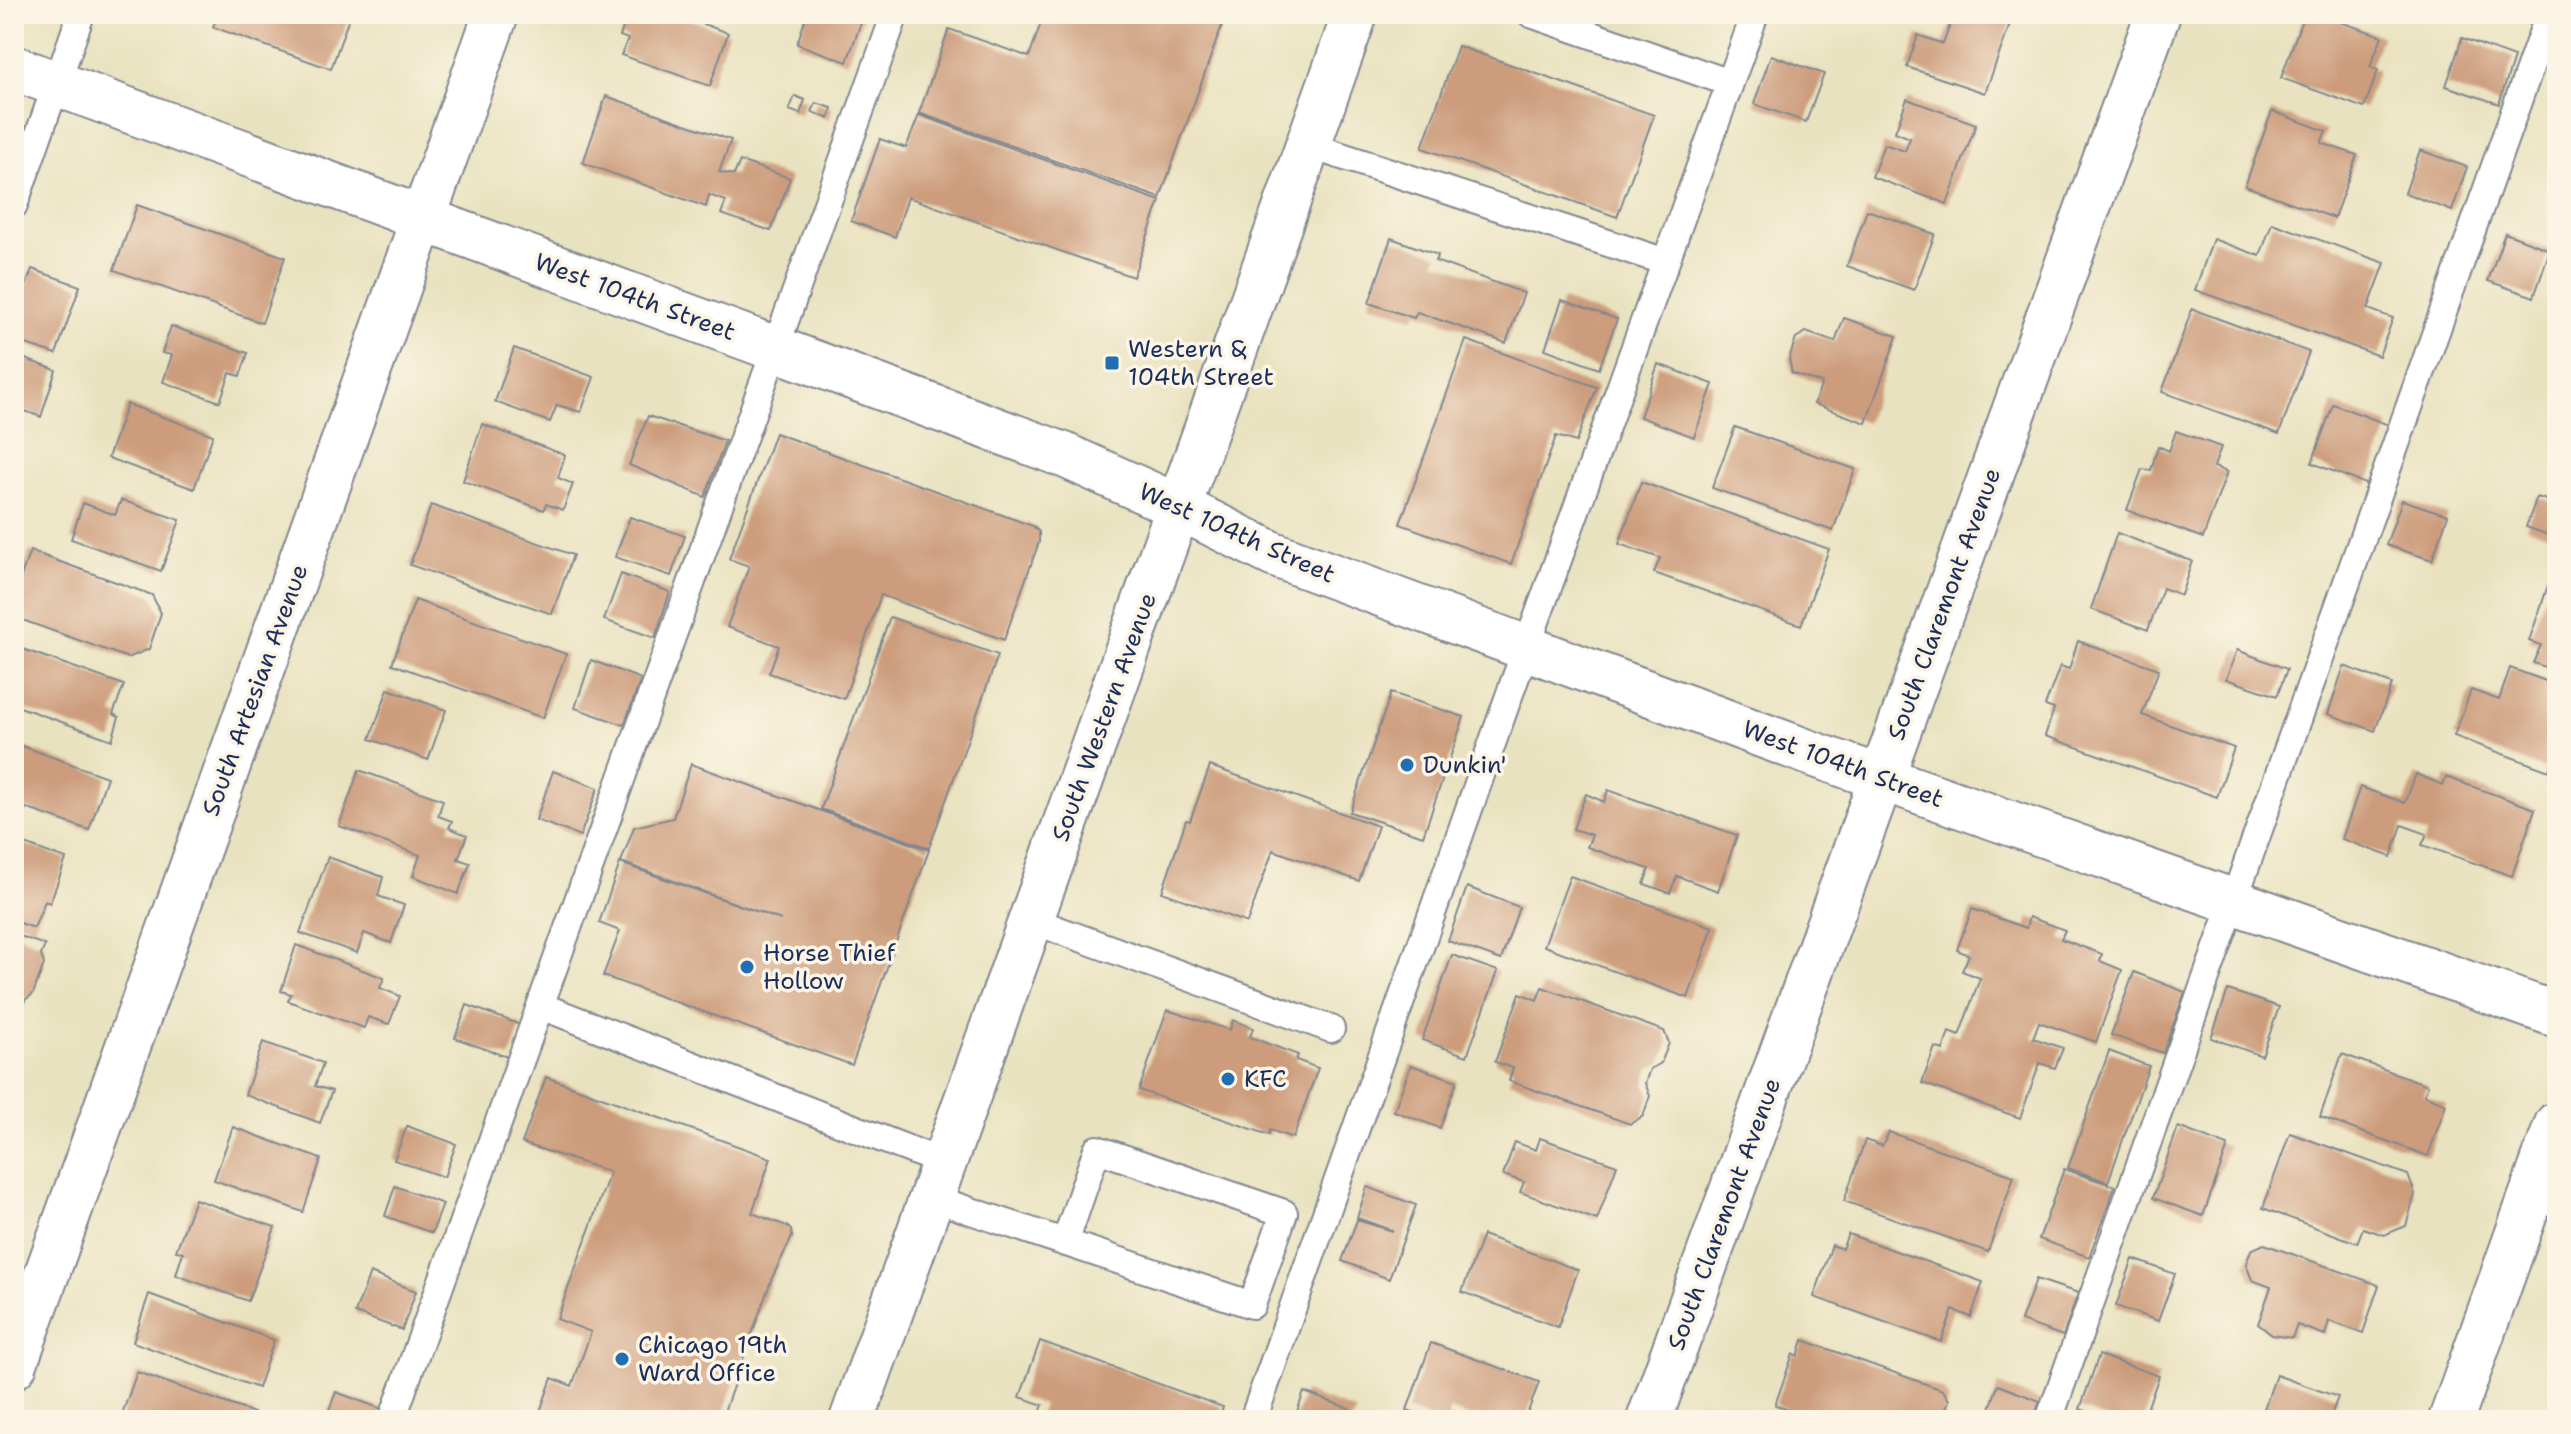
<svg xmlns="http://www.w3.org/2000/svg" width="2571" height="1434" font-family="'Shantell Sans',sans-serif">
	<rect width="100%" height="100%" fill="#fcf5e5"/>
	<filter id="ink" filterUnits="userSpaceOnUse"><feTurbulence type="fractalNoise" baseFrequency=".0125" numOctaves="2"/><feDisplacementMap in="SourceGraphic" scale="16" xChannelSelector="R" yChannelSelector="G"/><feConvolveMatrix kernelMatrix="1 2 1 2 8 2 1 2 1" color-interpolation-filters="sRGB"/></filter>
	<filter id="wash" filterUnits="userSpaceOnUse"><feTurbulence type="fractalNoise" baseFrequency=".006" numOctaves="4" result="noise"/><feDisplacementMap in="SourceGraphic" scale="32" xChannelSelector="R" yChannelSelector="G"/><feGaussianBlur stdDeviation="1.8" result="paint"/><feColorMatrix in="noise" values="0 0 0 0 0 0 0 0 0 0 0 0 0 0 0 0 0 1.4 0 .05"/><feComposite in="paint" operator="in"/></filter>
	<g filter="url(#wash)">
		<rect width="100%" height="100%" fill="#e9e2c0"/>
		<g id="blocks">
			<path fill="#cc9c7b" d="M218,14H346L350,15L331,69L213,27Z
				M628,14H676L728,33L710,86L621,55L628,39L620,36Z
				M807,14H864L847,62L797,44Z
				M1044,14H1226L1160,198L919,113L949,29L1029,57Z
				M1954,14H2007L2013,16L1985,93L1907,67L1918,35L1943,44Z
				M2304,14H2317L2382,36L2370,67L2378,70L2364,108L2281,78Z
				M2462,38L2514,57L2499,104L2446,86Z
				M1458,46L1654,115L1617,217L1422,148Z
				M1771,55L1824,74L1806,122L1754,104Z
				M606,96L731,140L719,172L734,175L740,161L790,178L771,231L721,214L726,201L709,195L706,207L583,163Z
				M795,96L805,100L800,114L789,110Z
				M1907,99L1976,124L1947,204L1872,177L1884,144L1905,151L1910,138L1895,132Z
				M816,103L832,108L829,119L812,112Z
				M2272,111L2326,131L2321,143L2357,155L2334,218L2245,186Z
				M919,115L1160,201L1133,277L908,197L895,237L851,221L880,139L906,148Z
				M2420,150L2467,167L2452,211L2405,193Z
				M137,205L285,257L262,323L114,270Z
				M1867,210L1935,234L1914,290L1847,266Z
				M2272,223L2385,263L2368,309L2393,318L2379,356L2195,290L2213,239L2260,256Z
				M2505,233L2550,250L2534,297L2488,281Z
				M1391,238L1438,255L1435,261L1524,293L1506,343L1417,312L1414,318L1369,303Z
				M32,269L80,286L56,354L14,340V319Z
				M1562,300L1617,319L1599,369L1545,349Z
				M2192,309L2309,352L2279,434L2162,392Z
				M1844,318L1897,336L1866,423L1814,404L1822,383L1792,373L1789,359L1796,338L1806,332L1835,342Z
				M171,326L248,353L240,376L230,373L220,402L163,382L172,355L162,353Z
				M1466,340L1597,387L1576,442L1556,436L1511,564L1400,524Z
				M514,348L594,377L581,412L557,405L550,422L495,402Z
				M14,355L56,370L41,417L14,407Z
				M1658,364L1713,384L1694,437L1640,417Z
				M127,404L213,435L194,489L108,458Z
				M2333,404L2389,425L2368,485L2312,463Z
				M648,416L725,441L705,497L629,465Z
				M482,424L565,455L558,478L573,484L563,510L546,504L544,510L463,481Z
				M1735,427L1855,469L1833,531L1712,488Z
				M2176,431L2221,447L2214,467L2227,472L2203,538L2127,510L2142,469L2151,470L2158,446L2169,451Z
				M775,433L1033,526L1039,532V542L1004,640L881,595L844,699L769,673L779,646L727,627L749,566L729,559Z
				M1641,482L1829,549L1801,625L1654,573L1660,558L1619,544Z
				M2537,497L2557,503V538L2526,527Z
				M121,500L180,520L161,571L71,539L83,503L115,515Z
				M2402,500L2448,515L2432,560L2386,545Z
				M431,505L573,555L552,614L410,565Z
				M630,517L685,536L671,576L615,557Z
				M2117,533L2192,561L2181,595L2163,588L2148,630L2091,609Z
				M30,551L152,595L161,613L149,649L128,658L14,617V595Z
				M2553,571L2557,572V671L2533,663L2541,645L2529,641Z
				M621,574L670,592L655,638L604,620Z
				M415,600L566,654L543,718L392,664Z
				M890,617L998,655L929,848L821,809Z
				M2078,641L2159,669L2142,715L2234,748L2217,797L2045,736L2054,709L2045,706L2060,666L2069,669Z
				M14,646L124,685L113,714L119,717L112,740L14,705Z
				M2237,650L2287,669L2277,696L2226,679Z
				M591,660L641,679L624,725L575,708Z
				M2344,666L2392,684L2375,731L2328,714Z
				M2510,668L2557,685V747L2549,771L2454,736L2471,690L2499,700Z
				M388,689L446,710L428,760L370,739Z
				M1391,693L1464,717L1423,836L1350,812Z
				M22,746L107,777L89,830L14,804V754L18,756Z
				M691,764L929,850L852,1065L603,976L620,931L599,923L620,863L781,920L621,862L634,827L673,818Z
				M1210,766L1378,826L1359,881L1273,850L1247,923L1162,892L1186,820L1190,821Z
				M359,770L443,800L438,816L452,821L449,828L467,835L458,859L470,863L458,894L413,876L420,855L339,826Z
				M553,771L598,788L580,836L536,820Z
				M2416,774L2443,785L2446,777L2535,809L2512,876L2422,845L2427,834L2402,825L2391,857L2342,839L2360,787L2405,803Z
				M1608,790L1737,835L1718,891L1677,876L1670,893L1644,884L1649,869L1587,847L1592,835L1573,829L1586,794L1604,802Z
				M14,840L66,859L50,903L45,901L34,928L14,921Z
				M328,857L383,877L378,896L404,905L391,943L364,933L357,953L300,933Z
				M1570,876L1713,927L1688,998L1544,946Z
				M1467,887L1519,907L1501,960L1448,941Z
				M1972,909L2026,928L2029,917L2065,930L2061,939L2102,954L2100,961L2122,970L2096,1042L2039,1022L2033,1038L2063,1048L2055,1068L2040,1063L2020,1118L1922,1083L1935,1047L1943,1050L1949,1032L1959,1036L1980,978L1962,971L1969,955L1957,950Z
				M14,934L45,945L41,955L44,964L33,994L25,1000L22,1008L14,1005Z
				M296,945L384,978L380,988L400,996L389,1024L368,1017L364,1028L288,1001L291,994L281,991Z
				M1452,955L1498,971L1467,1056L1422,1040Z
				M2134,972L2185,992L2163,1053L2111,1035Z
				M1542,987L1664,1031L1669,1043L1661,1063L1650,1069L1645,1083L1650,1096L1643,1116L1630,1124L1509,1081L1513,1068L1495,1062L1520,993L1537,1000Z
				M2228,990L2279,1007L2262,1056L2211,1038Z
				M467,1005L521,1025L510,1058L455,1038Z
				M1167,1010L1230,1030L1233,1020L1253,1028L1250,1037L1298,1055L1296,1060L1318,1068L1293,1138L1270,1130L1269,1135L1139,1090Z
				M263,1042L323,1063L315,1086L332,1091L320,1123L245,1095Z
				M2109,1051L2149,1066L2108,1182L2068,1168Z
				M2342,1054L2428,1085L2424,1095L2446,1104L2428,1156L2320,1117Z
				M1411,1065L1457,1081L1440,1128L1394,1111Z
				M546,1077L771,1158L752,1213L787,1226L791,1230L792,1237L772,1278L721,1420H537L552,1378L572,1386L591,1332L557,1319L610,1172L522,1143Z
				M407,1126L456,1144L444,1177L394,1160Z
				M233,1127L321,1159L303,1212L214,1180Z
				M2178,1127L2228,1146L2203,1216L2153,1198Z
				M1889,1132L2014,1176L1988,1252L1844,1201L1865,1140L1882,1146Z
				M2290,1133L2408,1175L2415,1194L2406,1226L2384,1235L2363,1228L2357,1243L2263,1208Z
				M1540,1138L1617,1165L1597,1220L1520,1192L1524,1182L1503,1175L1515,1142L1536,1150Z
				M2064,1169L2115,1186L2089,1257L2039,1239Z
				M395,1186L443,1204L432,1233L385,1216Z
				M1367,1187L1416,1205L1389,1279L1342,1261L1357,1220L1393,1231L1357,1218Z
				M195,1199L275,1227L248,1301L176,1275L183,1252L176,1251Z
				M1848,1234L1983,1282L1971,1317L1953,1310L1941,1342L1814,1297L1832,1245L1842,1249Z
				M1483,1235L1578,1270L1558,1327L1462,1292Z
				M2264,1244L2379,1285L2363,1333L2329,1321L2325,1335L2297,1325L2292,1338L2272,1335L2258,1324L2271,1287L2252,1280L2246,1264L2251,1250Z
				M2133,1259L2175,1274L2158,1321L2116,1306Z
				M370,1273L416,1291L402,1330L355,1313Z
				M2036,1279L2078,1293L2063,1336L2021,1321Z
				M149,1294L274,1340L258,1388L133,1342Z
				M1803,1340L1943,1390L1949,1400L1942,1420H1817L1775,1405L1793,1354L1798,1356Z
				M1040,1341L1223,1407L1219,1420H1037L1043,1405L1020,1397Z
				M1431,1343L1539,1382L1525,1420H1477L1450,1410L1446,1420H1435L1407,1410Z
				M2099,1355L2159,1376L2143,1420H2112L2080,1409Z
				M137,1372L254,1413L252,1420H120Z
				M2276,1375L2338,1397L2329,1420H2260Z
				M1998,1385L2040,1401L2033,1420H1986Z
				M336,1392L382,1409L378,1420H325Z
				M1304,1392L1356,1411L1352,1420H1294Z"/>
		</g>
	</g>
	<g filter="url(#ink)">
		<use href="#blocks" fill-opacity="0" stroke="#82888f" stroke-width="2"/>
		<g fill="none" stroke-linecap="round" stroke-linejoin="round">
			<defs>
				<path id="lane" d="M1531,14L1730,83
					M1308,145L1666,262
					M14,205L81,14
					M1031,920L1331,1029
					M541,1006L944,1163
					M932,1198L1252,1305L1284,1213L1097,1149L1065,1243
					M392,1420L895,14
					M1253,1420L1505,707L1755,14
					M2049,1420L2549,14"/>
				<path id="street" d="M14,68L1064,455L1179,507L1273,554L1813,754L2557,1015
					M14,1366L496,14
					M1649,1420L2158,14
					M2451,1420L2557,1124"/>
				<path id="secondary" d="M852,1420L1355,14"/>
			</defs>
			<use href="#lane" stroke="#82888f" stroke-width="30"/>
			<use href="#street" stroke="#82888f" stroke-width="48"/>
			<use href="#secondary" stroke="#82888f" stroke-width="48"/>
			<use href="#lane" stroke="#fff" stroke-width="26"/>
			<use href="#street" stroke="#fff" stroke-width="44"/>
			<use href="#secondary" stroke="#fff" stroke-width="44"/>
		</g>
	</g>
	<g fill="#1f6fb2" stroke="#fcf5e5" stroke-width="3">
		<rect x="1104" y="355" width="16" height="16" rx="4"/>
		<circle cx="1407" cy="765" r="8"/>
		<circle cx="747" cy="967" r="8"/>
		<circle cx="1228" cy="1079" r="8"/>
		<circle cx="622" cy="1359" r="8"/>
	</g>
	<g text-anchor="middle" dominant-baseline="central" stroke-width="7" stroke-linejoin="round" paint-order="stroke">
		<g font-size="24" fill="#1b2f5e" stroke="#fcf5e5">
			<text transform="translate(635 297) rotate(20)">West 104th Street</text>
			<text transform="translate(1237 533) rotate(24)">West 104th Street</text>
			<text transform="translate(1944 604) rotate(-70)">South Claremont Avenue</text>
			<text transform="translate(255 690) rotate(-70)">South Artesian Avenue</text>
			<text transform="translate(1104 717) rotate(-70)">South Western Avenue</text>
			<text transform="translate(1843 764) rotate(20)">West 104th Street</text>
			<text transform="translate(1724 1214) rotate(-70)">South Claremont Avenue</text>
		</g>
		<g font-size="24" fill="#1b2f5e" stroke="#fcf5e5" text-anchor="start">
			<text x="1128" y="349">Western &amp;<tspan x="1128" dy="28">104th Street</tspan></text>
			<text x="1423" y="765">Dunkin'</text>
			<text x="763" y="953">Horse Thief<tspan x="763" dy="28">Hollow</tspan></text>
			<text x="1244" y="1079">KFC</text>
			<text x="638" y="1345">Chicago 19th<tspan x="638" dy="28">Ward Office</tspan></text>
		</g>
	</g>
	<rect width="2571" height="1434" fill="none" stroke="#fcf5e5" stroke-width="48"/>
</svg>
